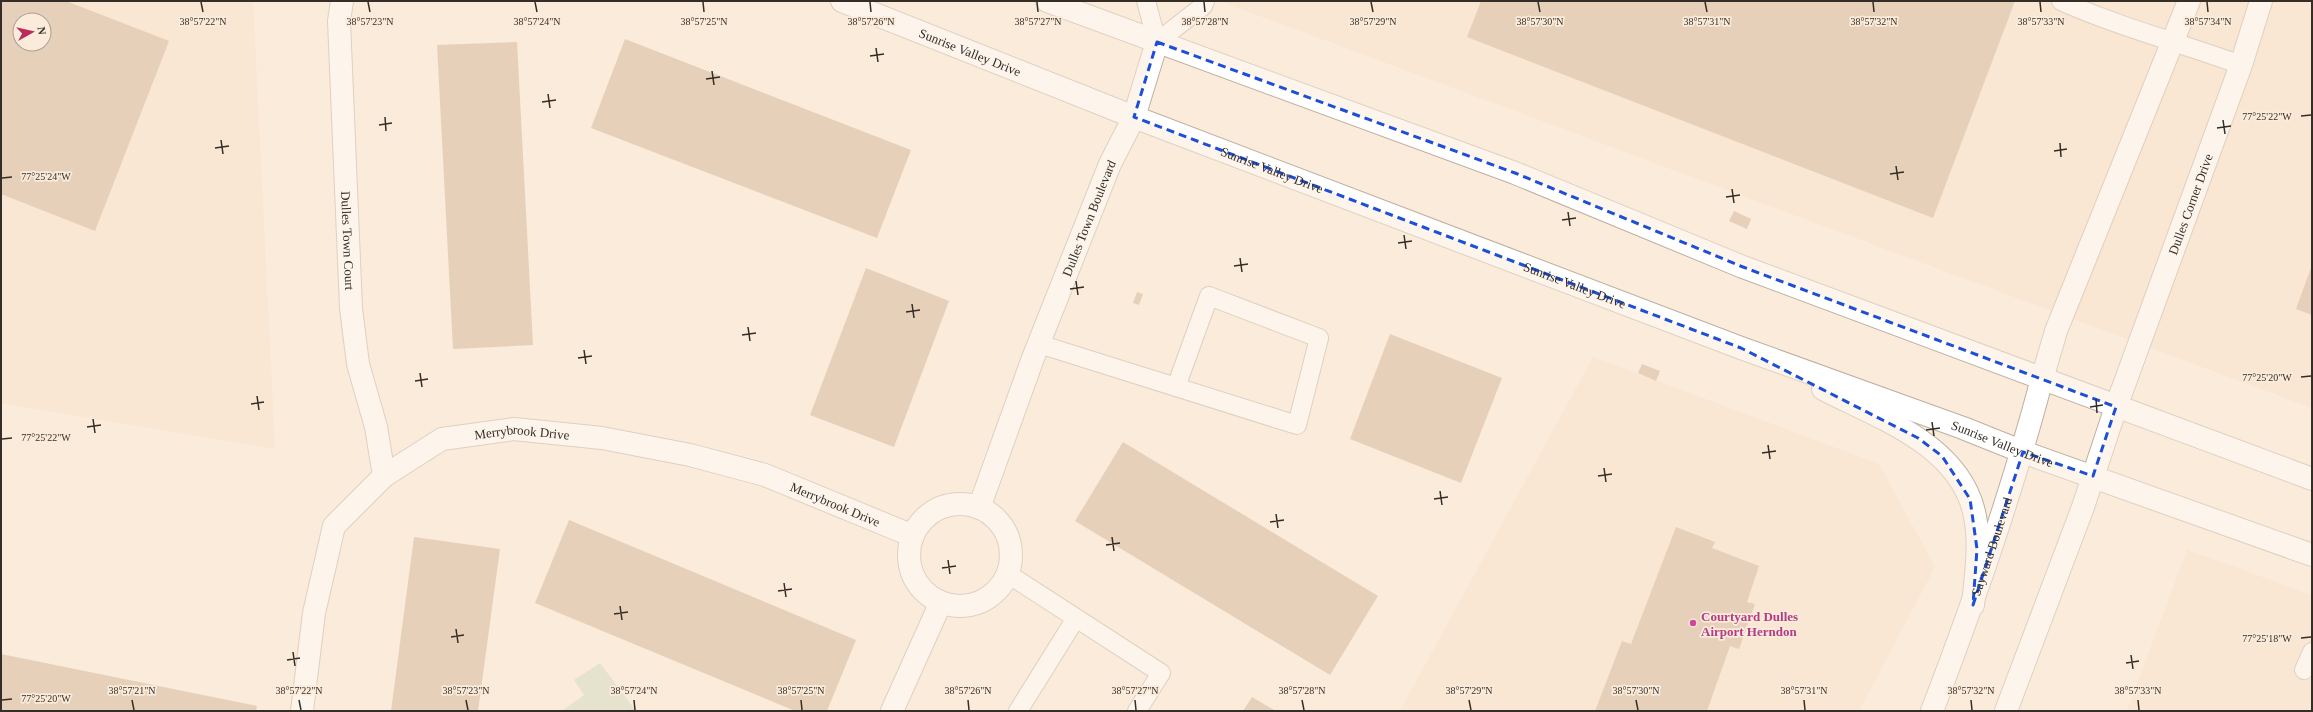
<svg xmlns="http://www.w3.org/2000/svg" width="2313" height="712" font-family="'Times New Roman',serif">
	<rect width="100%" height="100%" fill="#fbebda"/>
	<path fill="#f5dfc9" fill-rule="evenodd" d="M1,1H253L275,449L1,403ZM20,20H44V44H20Z
		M1220,1H2312V408Z
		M1593,357L1879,464L1935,567L1859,711H1400Z
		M2187,550L2312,595V711H2127Z"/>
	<path fill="#c9d9be" d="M600,663L636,711H562L584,695L574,680Z"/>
	<path fill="#cdb091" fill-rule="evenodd" d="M1,1H66L169,41L95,231L1,194ZM20,20H44V44H20Z
		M1481,1H2015L1933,218L1467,37Z
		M625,39L911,150L877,238L591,128Z
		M517,42L533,345L453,349L437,45Z
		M1734,211L1751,219L1747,229L1729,221Z
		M2312,265V315L2296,309Z
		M866,268L949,301L894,447L810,415Z
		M1137,292L1143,294L1139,305L1133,303Z
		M1390,334L1502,378L1461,483L1350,439Z
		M1642,364L1660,371L1656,381L1638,373Z
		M1123,442L1378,596L1330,675L1075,521Z
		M569,520L856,640L827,711H795L535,603Z
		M1676,527L1715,542L1712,548L1759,566L1747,602L1755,604L1739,649L1730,646L1707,711H1595L1622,641L1631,644Z
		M414,537L500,549L478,711H391Z
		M1,654L257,706L256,711H1Z
		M1252,697L1276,711H1243Z"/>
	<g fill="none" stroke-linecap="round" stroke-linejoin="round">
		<defs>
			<path id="lane" d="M1146,1L1157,42L1203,6L1205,1
				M2061,1C2119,27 2181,43 2241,65
				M1039,344L1297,425L1319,338L1209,296L1176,387
				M1008,574L1161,673L1137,711
				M2304,670L2312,652
				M1018,711L1076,618"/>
			<g id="street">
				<path id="s1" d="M342,1L339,21L351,308L358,364L376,427L384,476"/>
				<path d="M2042,379L2056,331L2189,1"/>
				<path id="s2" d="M2116,407L2241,65L2261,1"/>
				<circle cx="960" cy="555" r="51"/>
				<path id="s3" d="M979,508L1033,358L1110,164L1134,117L1157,42"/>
				<path id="s4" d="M302,711L314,613L334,526L384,476L442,439L514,429L602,438L690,455L765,475L913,536"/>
				<path d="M892,711L941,602"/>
			</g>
			<g id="secondary">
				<path id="s5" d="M842,1L1134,117L1741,348L1963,428L2023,452L2312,555"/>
				<path d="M1047,1L1515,173L1743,267L2312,479"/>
				<path d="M1823,389C1875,416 1947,440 1970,499C1983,532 1976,572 1973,605"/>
				<path id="s6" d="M1932,711C1974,602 2012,492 2042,379"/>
				<path d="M2006,711L2083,507L2116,407"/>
			</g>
		</defs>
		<use href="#lane" stroke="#beafa0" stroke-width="20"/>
		<use href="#street" stroke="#beafa0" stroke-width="24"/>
		<use href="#secondary" stroke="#beafa0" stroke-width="24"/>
		<use href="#lane" stroke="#fff" stroke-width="18"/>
		<use href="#street" stroke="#fff" stroke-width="22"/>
		<use href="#secondary" stroke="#fff" stroke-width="22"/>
	</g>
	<path d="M0 0H2313V712H0ZM1157,42L1515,173L1743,267L2116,407L2093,476L2023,452L1973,605L1977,549L1970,499L1942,456L1918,438L1741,348L1134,117Z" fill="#fbebda" fill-opacity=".55" fill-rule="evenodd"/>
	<path fill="none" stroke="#1d4ed8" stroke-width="3" stroke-dasharray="8 5" stroke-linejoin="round" d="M1157,42L1515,173L1743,267L2116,407L2093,476L2023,452L1973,605L1977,549L1970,499L1942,456L1918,438L1741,348L1134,117Z"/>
	<path fill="none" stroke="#342e27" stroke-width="1.5" d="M201,2L203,12M368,2L370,12M535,2L537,12M703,2L704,12M870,2L871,12M1037,2L1038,12M1204,2L1205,12M1371,2L1373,12M1538,2L1540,12M1705,2L1707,12M1873,2L1874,12M2040,2L2041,12M2207,2L2208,12M876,48L878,62M870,56L884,54M712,71L714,85M706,79L720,77M548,94L550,108M542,102L556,100M2301,116L2311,115M385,117L386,131M2223,120L2225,134M379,125L392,123M2217,128L2231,126M221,140L223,154M2060,143L2061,157M215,148L229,146M2054,151L2067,149M1896,166L1898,180M1890,174L1904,172M2,178L12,177M1732,189L1734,203M1726,197L1740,195M1568,212L1570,226M1562,220L1576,218M1404,235L1406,249M1398,243L1412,241M1240,258L1242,272M1234,266L1248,264M1076,281L1078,295M1070,289L1084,287M912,304L914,318M906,312L920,310M748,327L750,341M742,335L756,333M584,350L586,364M578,358L592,356M420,373L422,387M2301,377L2311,376M415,381L428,379M257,396L259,410M2096,399L2097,413M251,404L264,402M2090,407L2103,405M93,419L95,433M1932,422L1934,436M87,427L101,425M1926,430L1940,428M2,439L12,438M1768,445L1770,459M1762,453L1776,451M1604,468L1606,482M1598,476L1612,474M1440,491L1442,505M1434,499L1448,497M1276,514L1278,528M1270,522L1284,520M1112,537L1114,551M1106,545L1120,543M948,560L950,574M942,568L956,566M784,583L786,597M778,591L792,589M620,606L622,620M614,614L628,612M456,629L458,643M451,637L464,635M2301,638L2311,637M293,652L295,666M2131,655L2133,669M287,660L300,658M2126,663L2139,661M2,700L12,699M132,700L134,710M299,700L301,710M466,700L468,710M634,700L635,710M801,700L802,710M968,700L969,710M1135,700L1136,710M1302,700L1304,710M1469,700L1471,710M1636,700L1638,710M1804,700L1805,710M1971,700L1972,710M2138,700L2139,710"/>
	<circle fill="#d1479c" stroke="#fbebda" stroke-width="1.5" cx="1693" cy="623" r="4"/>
	<g text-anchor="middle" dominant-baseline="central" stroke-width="3.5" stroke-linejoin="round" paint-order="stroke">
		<g font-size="13" fill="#342e27" stroke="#fbebda">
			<text stroke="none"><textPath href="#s5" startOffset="138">Sunrise Valley Drive</textPath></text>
			<text stroke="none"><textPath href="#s5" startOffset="462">Sunrise Valley Drive</textPath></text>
			<text stroke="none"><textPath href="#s2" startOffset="216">Dulles Corner Drive</textPath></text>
			<text stroke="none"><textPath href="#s3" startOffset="310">Dulles Town Boulevard</textPath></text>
			<text stroke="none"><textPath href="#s1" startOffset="240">Dulles Town Court</textPath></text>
			<text stroke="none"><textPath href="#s5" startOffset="786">Sunrise Valley Drive</textPath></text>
			<text stroke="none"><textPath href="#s4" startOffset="408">Merrybrook Drive</textPath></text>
			<text stroke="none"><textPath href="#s5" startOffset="1242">Sunrise Valley Drive</textPath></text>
			<text stroke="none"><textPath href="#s4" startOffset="732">Merrybrook Drive</textPath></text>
			<text stroke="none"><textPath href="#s6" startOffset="175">Sayward Boulevard</textPath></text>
		</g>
		<g font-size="13" font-weight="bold" fill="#b23c85" stroke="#fbebda" text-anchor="start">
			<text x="1701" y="616">Courtyard Dulles<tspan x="1701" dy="15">Airport Herndon</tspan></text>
		</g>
	</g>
	<g font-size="10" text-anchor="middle" fill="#342e27" stroke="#fbebda" stroke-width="3.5" stroke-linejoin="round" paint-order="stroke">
		<text x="203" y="25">38°57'22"N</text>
		<text x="370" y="25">38°57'23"N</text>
		<text x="537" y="25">38°57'24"N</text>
		<text x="704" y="25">38°57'25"N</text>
		<text x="871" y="25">38°57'26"N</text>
		<text x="1038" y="25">38°57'27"N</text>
		<text x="1205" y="25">38°57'28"N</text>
		<text x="1373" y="25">38°57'29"N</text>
		<text x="1540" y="25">38°57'30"N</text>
		<text x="1707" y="25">38°57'31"N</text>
		<text x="1874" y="25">38°57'32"N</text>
		<text x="2041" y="25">38°57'33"N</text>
		<text x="2208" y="25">38°57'34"N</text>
		<text x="2267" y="120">77°25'22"W</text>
		<text x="46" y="180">77°25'24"W</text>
		<text x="2267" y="381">77°25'20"W</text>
		<text x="46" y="441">77°25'22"W</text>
		<text x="2267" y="642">77°25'18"W</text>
		<text x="132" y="694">38°57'21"N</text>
		<text x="299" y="694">38°57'22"N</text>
		<text x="466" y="694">38°57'23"N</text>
		<text x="634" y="694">38°57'24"N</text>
		<text x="801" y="694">38°57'25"N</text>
		<text x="968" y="694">38°57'26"N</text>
		<text x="1135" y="694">38°57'27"N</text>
		<text x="1302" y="694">38°57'28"N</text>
		<text x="1469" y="694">38°57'29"N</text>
		<text x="1636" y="694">38°57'30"N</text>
		<text x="1804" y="694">38°57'31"N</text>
		<text x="1971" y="694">38°57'32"N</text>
		<text x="2138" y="694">38°57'33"N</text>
		<text x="46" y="702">77°25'20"W</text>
	</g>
	<rect width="2313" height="712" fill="none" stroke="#342e27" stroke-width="4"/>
	<g transform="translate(32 32) rotate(82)"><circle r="19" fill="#fbebda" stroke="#ab9f92"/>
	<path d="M0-3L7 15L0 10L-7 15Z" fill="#b92b5c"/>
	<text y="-6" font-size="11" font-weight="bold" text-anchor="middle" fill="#342e27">N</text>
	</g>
</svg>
